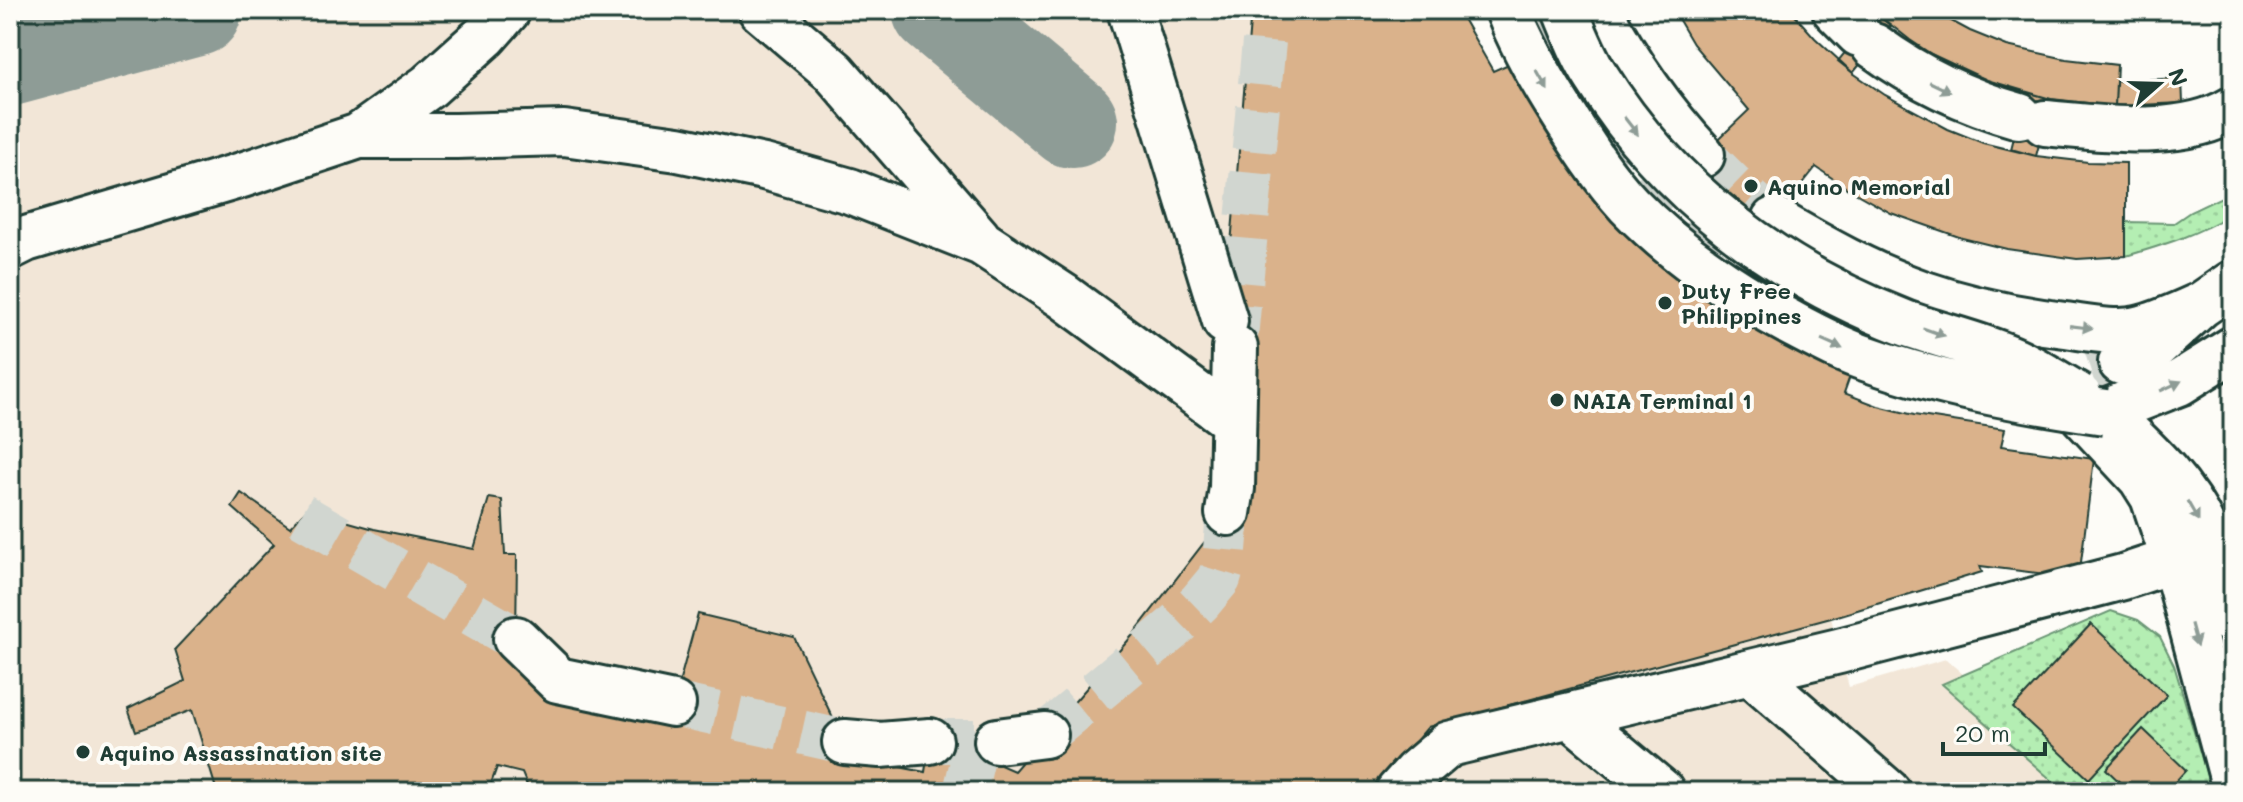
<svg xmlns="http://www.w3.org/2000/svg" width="2243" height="802" font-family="Mali,sans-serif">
	<defs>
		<pattern id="green-dots" width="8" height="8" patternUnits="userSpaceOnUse" patternTransform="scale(2)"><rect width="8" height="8" fill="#b4eeb3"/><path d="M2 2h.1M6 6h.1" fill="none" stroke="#9acd9b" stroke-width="1.8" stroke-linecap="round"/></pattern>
	</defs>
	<rect width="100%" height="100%" fill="#fdfcf7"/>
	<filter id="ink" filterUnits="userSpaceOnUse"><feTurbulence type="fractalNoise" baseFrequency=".0125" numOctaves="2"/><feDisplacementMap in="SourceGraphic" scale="16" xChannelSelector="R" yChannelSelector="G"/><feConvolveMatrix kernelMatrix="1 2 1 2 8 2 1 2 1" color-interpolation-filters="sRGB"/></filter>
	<g filter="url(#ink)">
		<path fill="#f2e6d7" d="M10,10H1458L1493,71L1511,63L1592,166L1856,359L1845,393L1878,406L1914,415L2005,429L2002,446L2094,459L2079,578L1981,566L1982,572L1831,618L1849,687L1946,659L2094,792H10Z"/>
		<path fill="url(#green-dots)" stroke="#6a9674" stroke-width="2" d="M2233,189V213C2199,234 2164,245 2126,256V222L2174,223L2190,212L2222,197Z
			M2111,611L2138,620L2160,637L2174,665L2212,792H2065L1942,684Z"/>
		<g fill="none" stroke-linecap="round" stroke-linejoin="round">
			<path stroke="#8e9c96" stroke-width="92" d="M938,10L1072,122
				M10,60L196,10"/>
		</g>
		<path fill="#dab28b" stroke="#1f3d34" stroke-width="2" d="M1251,10H1458L1493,71L1511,63L1592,166L1856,359L1844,393L1878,406L1914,415L2005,429L2001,446L2094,459L2079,578L1980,566L1982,572L1831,618L1428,727L1372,792H530L522,773L497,767L488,792H217L192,710L136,731L128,709L185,681L175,649L274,544L232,507L241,493L290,527L306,510L374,529L474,549L489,498L502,500L505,555H517L516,639L521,675L671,713L698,614L794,637L852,758L925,772L933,720L998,739L993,762L1014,771L1132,636L1246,488L1257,366L1223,338Z
			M1673,10H1790L1815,38L1853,73L1885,95L1948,129L1983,143L2036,156L2088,162L2126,163V256L2077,259L2007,249L1962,238L1891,213L1848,189L1816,167L1768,227L1696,164L1702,155L1749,110L1693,44Z
			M1872,10H1931L1970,31L2007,46L2066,59L2117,65L2115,106L2051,99L1987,80L1931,54L1910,40Z
			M1876,14L1891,26L1853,73L1838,61Z
			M2182,78L2183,103L2115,106L2116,81Z
			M2026,92L2051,99L2036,156L2011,149Z
			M2091,624L2167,695L2089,779L2013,708Z
			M2143,729L2186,770L2166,792H2130L2106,769Z"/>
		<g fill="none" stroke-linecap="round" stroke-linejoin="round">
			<path stroke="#d1d6d0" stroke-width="44" stroke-dasharray="44 22" stroke-linecap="butt" d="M1535,10L1550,45L1583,109L1642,180L1698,231L1764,279L1879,337L1942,357
				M1702,155L1737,189L1774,220
				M1235,348L1267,10
				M2027,382L2053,384L2121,362
				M301,515L516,639
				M673,704L845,742
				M1045,735L1172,629L1200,602L1219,579L1224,562L1228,513
				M930,741H997
				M965,792L977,741"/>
			<defs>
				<path id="minor" d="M761,10L834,72L978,238
					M1130,10L1225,321
					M1599,10C1628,63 1661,111 1702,155
					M1835,10L1859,34
					M1874,46C1919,79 1966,101 2019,116
					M2045,123C2102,128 2182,140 2233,109
					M359,136H456L564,133L678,149L764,167L850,191L982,243L1063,296L1232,420
					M1774,220C1821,248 1870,275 1922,293C1968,309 2016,319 2065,325C2088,328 2115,334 2138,329C2160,324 2180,314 2201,305
					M10,247L26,239L242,175L359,136L429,86L486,35L508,10
					M2233,349L2179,383L2105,412C2145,449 2188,487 2208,539C2219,566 2226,594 2233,622
					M2121,362L2150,351L2201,305L2233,283
					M2059,390L2141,478L2153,497L2174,560L2233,781
					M1228,513L1232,488L1235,348
					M516,639L558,680L673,704
					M1751,673L1888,792
					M1571,716L1662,792
					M997,741L1045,735
					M845,742L880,745L930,741
					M1398,792L1416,772L1449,744L1839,651L2123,577L2174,560"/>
			</defs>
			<use href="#minor" stroke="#1f3d34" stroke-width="50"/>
			<use href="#minor" stroke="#fdfcf7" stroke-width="44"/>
			<defs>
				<path id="minor-bridge" d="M1508,10C1522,46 1541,79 1562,112C1582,144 1603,177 1629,205C1678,256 1735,293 1796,326C1819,338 1843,351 1868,359C1944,386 2025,400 2105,412
					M1565,10C1574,32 1583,56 1596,76C1668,192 1778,274 1905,323C1941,336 1980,344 2015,360C2037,370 2058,384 2079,396"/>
			</defs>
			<use href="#minor-bridge" stroke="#1f3d34" stroke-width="50" stroke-linecap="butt"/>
			<use href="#minor-bridge" stroke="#fdfcf7" stroke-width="44"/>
		</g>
		<defs><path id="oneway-solid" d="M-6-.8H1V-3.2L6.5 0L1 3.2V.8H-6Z" transform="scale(2)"/></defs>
		<g fill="#8e9c96">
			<use href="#oneway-solid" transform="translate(1542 80) rotate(60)"/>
			<use href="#oneway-solid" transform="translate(1940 87) rotate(26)"/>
			<use href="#oneway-solid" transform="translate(1631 126) rotate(52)"/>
			<use href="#oneway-solid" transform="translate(2081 327) rotate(7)"/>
			<use href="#oneway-solid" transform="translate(1934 332) rotate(19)"/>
			<use href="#oneway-solid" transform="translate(1832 344) rotate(24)"/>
			<use href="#oneway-solid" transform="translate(2171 386) rotate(-25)"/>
			<use href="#oneway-solid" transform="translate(2193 511) rotate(60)"/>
			<use href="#oneway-solid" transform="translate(2194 635) rotate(75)"/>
		</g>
	</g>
	<g fill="#1f3d34" stroke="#fdfcf7" stroke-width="3">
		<circle cx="1751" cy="186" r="8"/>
		<circle cx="1665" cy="303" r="8"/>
		<circle cx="1557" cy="400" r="8"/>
		<circle cx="83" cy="752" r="8"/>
	</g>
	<g text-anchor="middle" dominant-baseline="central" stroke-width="8" stroke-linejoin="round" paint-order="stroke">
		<g font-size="22" font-weight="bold" fill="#1f3d34" stroke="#fdfcf7" text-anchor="start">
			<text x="1767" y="186">Aquino Memorial</text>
			<text x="1681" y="290">Duty Free<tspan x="1681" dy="25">Philippines</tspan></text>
			<text x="1573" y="400">NAIA Terminal 1</text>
			<text x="99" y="752">Aquino Assassination site</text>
		</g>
	</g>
	<rect width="2243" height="802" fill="none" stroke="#fdfcf7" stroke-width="40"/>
	<rect x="20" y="20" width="2203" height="762" fill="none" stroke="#1f3d34" stroke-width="3" filter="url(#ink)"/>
	<g transform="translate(2159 84) rotate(70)" stroke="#fdfcf7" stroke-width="6" paint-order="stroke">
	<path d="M0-6L14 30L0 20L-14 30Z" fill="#1f3d34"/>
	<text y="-12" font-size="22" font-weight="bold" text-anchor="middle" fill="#1f3d34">N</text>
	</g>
	<path d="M1943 742v12h102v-12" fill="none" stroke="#1f3d34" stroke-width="4"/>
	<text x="1955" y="742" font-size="24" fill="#1f3d34" stroke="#fdfcf7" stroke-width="6" paint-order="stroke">20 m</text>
</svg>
